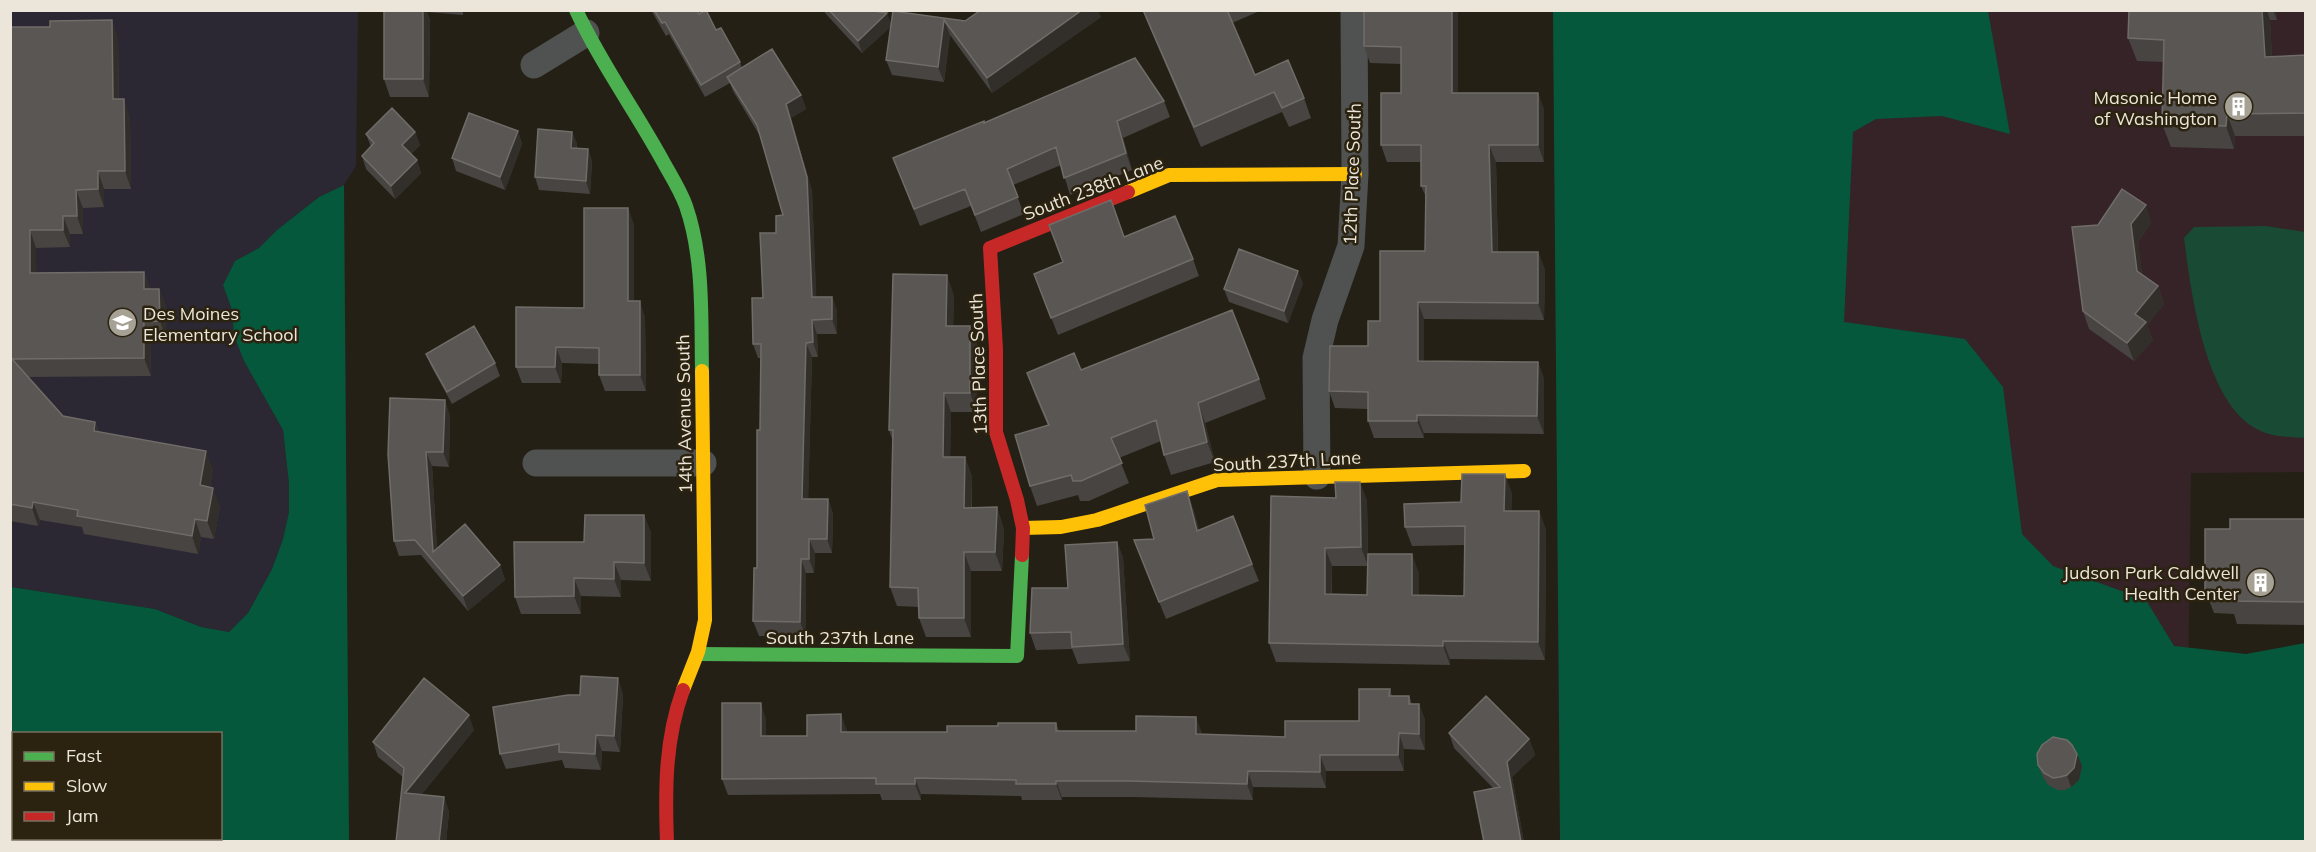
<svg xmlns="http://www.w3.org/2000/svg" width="2316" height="852" font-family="Mulish,sans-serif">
	<rect width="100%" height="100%" fill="#252015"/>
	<path fill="#352328" d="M1553,11H2305V472L2191,473L2186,841L1559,682Z"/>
	<path fill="#2b2733" d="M10,11H358L356,166L344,185L319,197L277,230L259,248L235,261L223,285L232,310L234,336L244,361L283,430L289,484V512L283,539L272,569L248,613L229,632L201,627L155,609L11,587Z"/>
	<path fill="#194a34" d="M2266,226L2305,232V438C2287,437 2269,437 2253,427C2204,396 2191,292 2184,238L2194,227Z"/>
	<path fill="#05583c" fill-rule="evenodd" d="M1553,11H1988L2010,134L1942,116L1876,119L1853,132L1844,322L1965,339L2003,387L2022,534L2053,566L2146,600L2174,646L2246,654L2305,643V841H1560Z
		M344,185L349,841H11V587L155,609L201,627L229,632L248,613L272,569L283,539L289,512V484L283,430L244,361L234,336L232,310L223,285L235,261L259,248L277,230L319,197ZM14,734H220V838H14Z"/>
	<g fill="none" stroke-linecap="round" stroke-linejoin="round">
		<path stroke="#505151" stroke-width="27" d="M534,65L586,33
			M536,463H703
			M1317,476L1316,358L1325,320L1351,246L1355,174L1354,10"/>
		<path stroke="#4caf50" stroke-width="14" d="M576,10C601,64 637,113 665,165C673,179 681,192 686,206C704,258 701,317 702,371
			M698,654L1017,656L1022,555"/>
		<path stroke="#ffc107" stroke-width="14" d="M1128,192L1169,175L1355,174
			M1023,528L1061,527L1097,520L1217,480L1524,471
			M683,690L698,652L705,620L702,371"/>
		<path stroke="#c62828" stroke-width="14" d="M1022,555L1023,528L1017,500L996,432V349L990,248L1128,192
			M667,842C665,790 665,739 683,690"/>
	</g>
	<path fill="#474442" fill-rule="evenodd" d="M384,10H463V15L427,12L430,20L429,97H390L384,79Z
		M651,10H697L699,14L716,30L740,62L742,68L801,95L806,109L791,118L812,191L816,297H832L837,311V334H817L818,357H812L808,499H828L833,514L832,553H815L814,573H806V636H759L753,621L757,568L761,358H758L753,344L776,233L783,215L760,136L733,91L730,83L705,97L669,34L666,36Z
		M824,10H881L879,12L891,25L893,11L965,21L1101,17L992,93L950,35L944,82L892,75L886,60L891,26L862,53L825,13Z
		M1143,10H1262L1232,23L1255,75L1304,98L1311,118L1289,127L1282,112L1201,147L1149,26Z
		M1458,10V93H1538L1544,110V162H1496L1498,252H1538L1545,270L1544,320L1424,319V361L1538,362L1544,379V434L1424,433V438H1374L1368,421V409L1335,408L1329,391L1368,346L1380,321L1425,251L1426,197L1421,186V162H1387L1381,145L1401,93V64L1370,63L1364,46Z
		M2129,10H2277V20H2270L2272,57L2306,55V136H2235L2234,149L2171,147L2162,124L2164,62L2137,61L2128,38Z
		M10,27L118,38L119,99L130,117L131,189H104V207L83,208V234H70V247L36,248V273L144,272L150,289H159L166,306V339L150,340L151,376L28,377L63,416L95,422L99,432L213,469L210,487L220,506L214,539L201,537L198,554L84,534L82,527L40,520L38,526L10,521Z
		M1164,101L1170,117L1123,138L1132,170L1070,195L1061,165L1013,185L1024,214L981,232L971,206L920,226L893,158L984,123Z
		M518,131L522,144L505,190L456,171L452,158Z
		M415,132L420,145L411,154L417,160L421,173L395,199L366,169L362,156L371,147L366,134Z
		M572,132L577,144V148L588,149L592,161L590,194L539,190L535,177Z
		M2152,223L2138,242L2142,274L2158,286L2164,304L2147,325L2153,340L2134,361L2089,329L2083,311Z
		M634,224V301L645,317L646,391H605L599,375V364L562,363L561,383H522L516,367L584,308Z
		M1124,237L1193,259L1199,276L1058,335L1034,274Z
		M1303,283L1288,323L1229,302L1224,289Z
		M954,295L953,326H970L977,345V412H951L950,457H965L972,477V508L997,507L1004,530L1002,571H971V637H926L919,618V607L897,606L890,587L892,439L889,430Z
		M426,354L495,363L500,376L452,404L431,366Z
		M1081,370L1259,379L1266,399L1205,423L1215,462L1171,475L1164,455L1161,441L1119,458L1129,483L1089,501H1080L1078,495L1037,506L1030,486L1048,426L1034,393L1027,373Z
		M450,415L449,467L432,466L437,548L500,565L505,580L468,611L421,555L399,556L394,541L388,454Z
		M1512,493L1511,511H1539L1546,530L1545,660L1450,659V665L1276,662L1269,643L1271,496L1367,500L1368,554L1419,573V595L1464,596L1465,545L1412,546L1405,527L1461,502ZM1332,566H1368L1367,595L1332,594Z
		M1193,508L1199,530L1252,564L1259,581L1166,619L1134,540L1154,539Z
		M644,515L651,533V581L621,580V597L581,596V614H521L515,597L584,542Z
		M2306,519V625L2237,624L2234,614L2214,613L2205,590L2230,529Z
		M1117,542L1123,558L1130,661L1078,664L1072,649L1036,650L1030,633L1068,588Z
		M1390,689L1392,696H1409L1412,704H1419L1425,720V750L1404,749V771H1326V788L1253,787V800L1134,797H1062V800H1022L1021,796L921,794V800H882L880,794L728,795L722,779L766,719V736H807L847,730V732H947L998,726L1056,723L1059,731L1202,733V735L1285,737L1359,721Z
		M623,694L620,752L602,751L601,770L565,768L562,760L506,769L500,754L580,695Z
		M474,730L421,795L444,797L449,812L446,842L403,777L378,757L373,742Z
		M1449,733L1529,739L1535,755L1512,777L1524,842L1493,788L1454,748Z
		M2038,765L2082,766L2079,780L2071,787L2065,790H2058L2048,785L2043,777Z"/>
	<path fill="#322e29" d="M423,10H426L430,20L429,97L423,79Z
		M1082,10H1098L1101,17L992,93L987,78Z
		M1452,10H1458V110L1452,93Z
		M2262,10H2267L2270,20L2273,79L2265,57Z
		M2273,10H2277V20Z
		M887,13L892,26L862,53L858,41Z
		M112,20L118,38L119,117L113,99Z
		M944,20L950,35L944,82L938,67Z
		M1538,93L1544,110V162L1538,145Z
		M801,95L806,109L791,118L812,191L817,311L812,297L786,104Z
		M124,99L130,117L131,189L125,171Z
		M2227,114L2235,136L2234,149L2226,126Z
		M1117,121L1123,138L1132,170L1126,153Z
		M518,131L522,144L505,190L500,177Z
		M415,132L420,145L407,158L402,145Z
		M572,132L577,144L575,160L571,148Z
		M1489,145L1496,162L1498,269L1492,252Z
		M588,149L592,161L590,194L586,181Z
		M417,160L421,173L395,199L391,186Z
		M98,171L104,189V207L98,189Z
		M76,190L83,208V234L77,216Z
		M2146,205L2152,223L2138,242L2144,289L2137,271L2131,224Z
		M628,208L634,224V317L628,301Z
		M63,216L70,234V247L63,230Z
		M30,230L36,248L37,291L30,273Z
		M1538,252L1545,270L1544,320L1538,303Z
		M1298,271L1303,283L1288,323L1284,311Z
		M144,272L150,290L144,289Z
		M947,275L954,295L953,345L946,326Z
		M2158,286L2164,304L2147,325L2153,340L2134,361L2127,343L2135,314Z
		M159,289L166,306V339L160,321Z
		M832,297L837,311V334L832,319Z
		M640,301L645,317L646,391L640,375Z
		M1418,302L1424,319V378L1418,361Z
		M812,320L817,334L818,357L813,342Z
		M144,322L150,340L151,376L144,358Z
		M970,326L977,345V412L970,393Z
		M806,343L812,357L808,513L802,499Z
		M556,347L562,363L561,383L555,367Z
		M1538,362L1544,379V434L1537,416Z
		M944,393L951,412L950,476L943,457Z
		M445,400L450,415L449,467L443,452Z
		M1198,403L1205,423L1215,462L1207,442Z
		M1417,415L1424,433V438L1417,421Z
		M95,422L101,440L94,431Z
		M206,451L213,469L207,503L200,485Z
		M426,452L432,466L438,566L433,552Z
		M965,457L972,477L971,527L964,508Z
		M1505,474L1512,493L1511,530L1504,511Z
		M1360,482L1367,500L1368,566L1361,547Z
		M213,488L220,506L214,539L207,521Z
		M1187,491L1193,508L1203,548L1197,531Z
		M828,499L833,514L832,553L827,539Z
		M33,502L40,520L38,526L32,508Z
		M997,507L1004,530L1002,571L995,552Z
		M1539,511L1546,530L1545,660L1538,642Z
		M644,515L651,533V581L644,563Z
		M195,519L201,537L198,554L192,536Z
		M809,539L815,553L814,573L809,559Z
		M1117,542L1123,558L1130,661L1123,644Z
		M1325,548L1332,566L1331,613L1325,594Z
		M964,552L971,571V637L964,618Z
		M1412,554L1419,573V614L1412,595Z
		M801,559L806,573V636L800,622Z
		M614,562L621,580V597L614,579Z
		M500,565L505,580L468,611L463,596Z
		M574,578L581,596V614L574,596Z
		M1443,641L1450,659V665L1443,646Z
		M618,678L623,694L620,752L614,736Z
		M761,703L766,719V752L761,736Z
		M1419,704L1425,720V750L1419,734Z
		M841,714L847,730V749L841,732Z
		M469,715L474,730L410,808L405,793Z
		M1196,717L1202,733V751L1196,734Z
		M1399,733L1404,749V771L1398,755Z
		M596,735L602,751L601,770L595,754Z
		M1529,739L1535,755L1512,777L1524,842H1521L1507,762Z
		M2077,754L2082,766L2079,780L2071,787L2067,775Z
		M1320,755L1326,771V788L1320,772Z
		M1248,771L1253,787V800L1247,784Z
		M915,778L921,794V800L915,784Z
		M1056,781L1062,797V800L1056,784Z
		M444,797L449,812L446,842H439Z"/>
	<path fill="#595653" stroke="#706c68" stroke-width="1.5" d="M384,10H423V79H384Z
		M654,10H697L699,14L706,10L716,30L721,28L740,62L701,85L665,22L662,23Z
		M829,10H866L887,13L858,41Z
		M981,10H1082L987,78L944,20L938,67L886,60L893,11L965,21Z
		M1143,10H1227L1255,75L1288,60L1304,98L1282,108L1274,92L1194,127Z
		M1364,10H1452V93H1538V145H1489L1492,252H1538V303L1418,302V361L1538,362L1537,416L1417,415V421H1368V392L1329,391L1330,346H1368V321H1380V251H1425L1426,186H1421V145H1381V93H1401V47L1364,46Z
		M2129,10H2262L2265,57L2306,55V113L2227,114L2226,126L2162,124L2164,40L2128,38Z
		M112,20L113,99H124L125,171H98V189L76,190L77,216H63V230H30V273L144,272V289H159L160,321L144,322V358L12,359L63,416L95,422L94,431L206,451L200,485L213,488L207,521L195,519L192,536L77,516L78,510L33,502L32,508L10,504V27H50V21Z
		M772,49L801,95L786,104L807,177L812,297H832V319L812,320L813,342L806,343L802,499H828L827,539H809V559H801L800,622L753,621L754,568H757V430H760L761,344H753L752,298H763L760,233H776V216L783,215L757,125L727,77Z
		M1135,58L1164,101L1117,121L1126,153L1064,178L1056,147L1007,169L1018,197L975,215L965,189L914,209L893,158L984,121V123Z
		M392,108L415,132L402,145L417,160L391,186L362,156L374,143L366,134Z
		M469,113L518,131L500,177L452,158Z
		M538,129L572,132L571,148L588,149L586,181L535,177Z
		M2122,189L2146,205L2131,224L2137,271L2158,286L2135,314L2146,322L2127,343L2083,311L2072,227L2098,225Z
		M1111,200L1124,237L1175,216L1193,259L1051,318L1034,274L1063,262L1049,225Z
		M584,208H628V301H640V375H599V348L556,347L555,367H516V307L584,308Z
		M1239,249L1298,271L1284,311L1224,289Z
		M893,274L947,275L946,326H970V393H944L943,457H965L964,508L997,507V510L995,552H964V618H919L918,588L890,587L893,430H889Z
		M1232,310L1259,379L1198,403L1207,442L1164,455L1156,420L1111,438L1122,463L1081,481H1073L1071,475L1030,486L1015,435L1049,425L1027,373L1074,353L1081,370Z
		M474,326L495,363L447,392L426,354Z
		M390,398L445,400L443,452H426L433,552L465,524L500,565L463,596L415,540L394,541L388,454Z
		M1462,474H1505L1504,511H1539L1538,642L1443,641V646L1269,643L1271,496L1336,498L1335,482H1360L1361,547L1325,548V594L1367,595L1368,554H1412V595L1464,596L1465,526L1405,527L1404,504L1461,502Z
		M1187,491L1197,531L1233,516L1252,564L1159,602L1134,540L1154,539L1145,505Z
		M585,515H644V563L614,562V579L574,578V596L515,597L514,542H584Z
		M2230,519H2306V602L2229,601L2228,592L2205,590V529H2230Z
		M1117,542L1123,644L1072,647L1071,632L1030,633L1032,588H1068L1065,545Z
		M581,676L618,678L614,736L596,735L595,754L559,752V744L500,754L493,707L568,695H580Z
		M424,678L469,715L405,793L444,797L439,842H396L404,768L373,742Z
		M1359,689H1390L1389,696H1409V704H1419V734L1399,733L1398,755H1320V772L1248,771L1247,784L1128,781H1056V784H1016V780L915,778V784H876V778L722,779V703H761V736H807V715L841,714V732H947V726H998V723H1056V731H1136V716L1196,717V734L1285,737V721H1359Z
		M1486,696L1529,739L1507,762L1521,842H1484L1474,792L1500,787L1449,733Z
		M2053,737L2067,740L2072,745L2077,754L2074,768L2067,775L2060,777L2053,778L2044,773L2038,765L2037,754L2042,745Z"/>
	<defs>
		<symbol id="building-disc" viewBox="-11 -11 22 22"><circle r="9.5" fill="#a6a195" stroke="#2b220f"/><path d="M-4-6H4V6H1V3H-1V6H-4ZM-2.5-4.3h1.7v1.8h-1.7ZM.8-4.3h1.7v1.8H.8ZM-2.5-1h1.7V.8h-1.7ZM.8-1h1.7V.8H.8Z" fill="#fff"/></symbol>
		<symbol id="school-disc" viewBox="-11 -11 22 22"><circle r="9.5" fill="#a6a195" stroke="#2b220f"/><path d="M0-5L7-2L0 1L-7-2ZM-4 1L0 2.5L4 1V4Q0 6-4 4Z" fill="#fff"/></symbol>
	</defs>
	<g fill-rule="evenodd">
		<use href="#building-disc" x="2222" y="90" width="33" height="33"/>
		<use href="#school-disc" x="106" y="306" width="33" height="33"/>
		<use href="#building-disc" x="2244" y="566" width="33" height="33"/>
	</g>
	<g text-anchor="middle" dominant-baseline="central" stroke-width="5" stroke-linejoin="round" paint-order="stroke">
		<g font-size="18" fill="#ece6da" stroke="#2b220f" text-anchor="end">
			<text x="2217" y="97">Masonic Home<tspan x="2217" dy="21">of Washington</tspan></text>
			<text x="143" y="313" text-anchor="start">Des Moines<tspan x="143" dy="21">Elementary School</tspan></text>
			<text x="2239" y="572">Judson Park Caldwell<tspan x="2239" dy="21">Health Center</tspan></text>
		</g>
		<g font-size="18" fill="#ece6da" stroke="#2b220f">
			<text transform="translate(1352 174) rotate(-88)">12th Place South</text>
			<text transform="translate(1093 188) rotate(-21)">South 238th Lane</text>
			<text transform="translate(978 364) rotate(-92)">13th Place South</text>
			<text transform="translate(684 414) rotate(-91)">14th Avenue South</text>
			<text transform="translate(1287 461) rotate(-3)">South 237th Lane</text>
			<text x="840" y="637">South 237th Lane</text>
		</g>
	</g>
	<rect width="2316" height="852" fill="none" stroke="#ece6da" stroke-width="24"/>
	<rect x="12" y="732" width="210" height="108" fill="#2b220f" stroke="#787060" stroke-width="1.5"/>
	<rect x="24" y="752" width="30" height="9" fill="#4caf50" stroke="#787060" stroke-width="1.5"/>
	<text x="66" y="762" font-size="18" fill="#ece6da">Fast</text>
	<rect x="24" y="782" width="30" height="9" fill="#ffc107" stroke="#787060" stroke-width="1.5"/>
	<text x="66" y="792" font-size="18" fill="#ece6da">Slow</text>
	<rect x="24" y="812" width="30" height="9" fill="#c62828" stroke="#787060" stroke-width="1.5"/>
	<text x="66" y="822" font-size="18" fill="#ece6da">Jam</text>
</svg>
